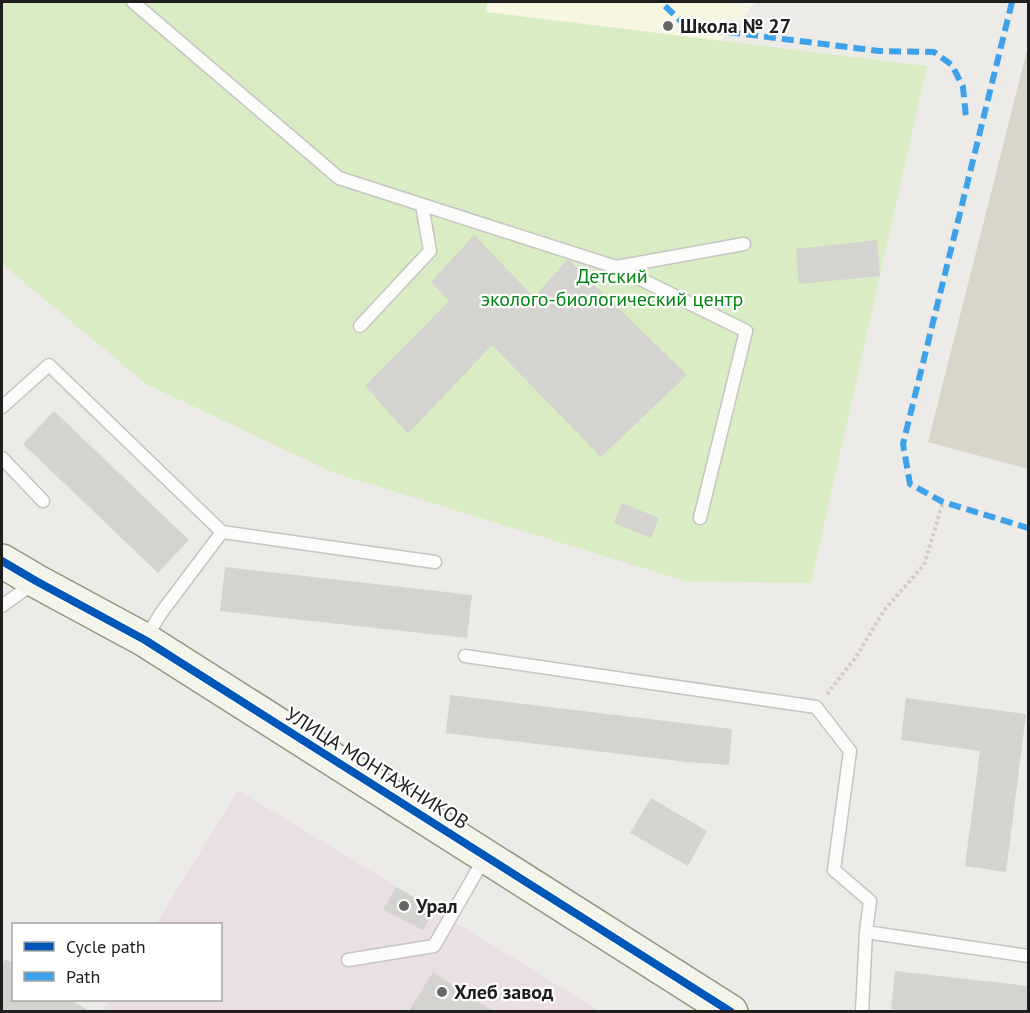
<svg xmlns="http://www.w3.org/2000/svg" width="1030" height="1013" font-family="'PT Sans',sans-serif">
	<rect width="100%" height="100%" fill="#edebe7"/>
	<path fill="#ebdfe6" d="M238,790L600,1011L103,1012L110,1000H220V924H156Z"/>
	<path fill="#f6f6e2" d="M487,2H756L721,41L486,12Z"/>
	<path fill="#d7d6c8" d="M1028,47V469L928,442Z"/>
	<path fill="#d8edc3" d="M2,2H487L486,12L927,66L811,583L685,581L334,473L146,384L2,264Z"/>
	<path fill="#d5d3cf" d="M474,235L534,297L568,259L687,375L601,457L492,345L408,434L365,386L449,301L431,282Z
		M877,240L880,276L799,284L796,249Z
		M54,411L189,540L158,573L23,444Z
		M622,503L659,518L651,538L614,523Z
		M225,567L472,595L467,638L220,611Z
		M450,695L732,729L729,765L687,762L446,733Z
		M906,698L1026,714L1006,872L965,866L980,751L901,740Z
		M651,798L707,831L688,866L630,833Z
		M396,887L435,909L423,930L383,910Z
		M5,959L14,964V1000H71L91,1012H2V965Z
		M895,971L1028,986V1012H909L891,1009Z
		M433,972L494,1012H408Z"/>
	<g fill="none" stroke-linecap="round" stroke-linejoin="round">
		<defs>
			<path id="lane" d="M133,2L339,178L616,267L744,244
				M616,267L746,331L700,518
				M360,326L430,251L422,205
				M2,407L49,365L222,532L435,562
				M2,458L43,501
				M2,606L35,582
				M146,638L161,613L222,532
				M465,656L816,707L850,751L834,870L870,901L866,932L862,1012
				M866,932L1028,956
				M348,960L434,946L485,857"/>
			<path id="secondary" d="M2,561L36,581L145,640L731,1012"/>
		</defs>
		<use href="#lane" stroke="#c5c4c3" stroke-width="15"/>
		<use href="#secondary" stroke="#95977e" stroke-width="36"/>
		<path stroke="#d7c9c6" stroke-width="4" stroke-dasharray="3 3" stroke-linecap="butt" d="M827,694L856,657L885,609L924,565L943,502"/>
		<use href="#lane" stroke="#fcfcfb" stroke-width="12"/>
		<use href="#secondary" stroke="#f3f4ea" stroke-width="33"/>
		<path stroke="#3da2ea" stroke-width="6" stroke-dasharray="12 6" stroke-linecap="butt" d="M1012,2L903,444L910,484L943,502L1028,528
			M665,6L687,27L879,51L934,52L952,65L963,87L966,117"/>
		<defs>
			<path id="cycleway" d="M2,561L36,581L145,640L731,1012"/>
		</defs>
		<use href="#cycleway" stroke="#fff" stroke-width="11"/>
		<use href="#cycleway" stroke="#0057b8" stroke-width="8"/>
	</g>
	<g fill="#666664" stroke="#fff" stroke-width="2">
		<circle cx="668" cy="26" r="6"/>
		<circle cx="404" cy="906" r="6"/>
		<circle cx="442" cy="992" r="6"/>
	</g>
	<g text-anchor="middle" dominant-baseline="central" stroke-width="4.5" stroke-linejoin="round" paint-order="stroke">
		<g font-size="20" font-weight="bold" fill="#1e1e1e" stroke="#fff" text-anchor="start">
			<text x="680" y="26">Школа № 27</text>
			<text x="416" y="906">Урал</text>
			<text x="454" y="992">Хлеб завод</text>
		</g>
		<g font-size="20" fill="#038613" stroke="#fff">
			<text x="612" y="276">Детский<tspan x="612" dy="23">эколого-биологический центр</tspan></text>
		</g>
		<g font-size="20" fill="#1e1e1e" stroke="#fff">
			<text transform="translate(377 768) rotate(32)">УЛИЦА МОНТАЖНИКОВ</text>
		</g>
	</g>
	<rect width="1030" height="1013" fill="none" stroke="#1e1e1e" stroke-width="6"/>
	<rect x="12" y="923" width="210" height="78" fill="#ffffff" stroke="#a5a5a5" stroke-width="1.5"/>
	<rect x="24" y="942" width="30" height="9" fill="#0057b8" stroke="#a5a5a5" stroke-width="1.5"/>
	<text x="66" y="953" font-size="18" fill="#1e1e1e">Cycle path</text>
	<rect x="24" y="972" width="30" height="9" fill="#3da2ea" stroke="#a5a5a5" stroke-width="1.5"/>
	<text x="66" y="983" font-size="18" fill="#1e1e1e">Path</text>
</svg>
